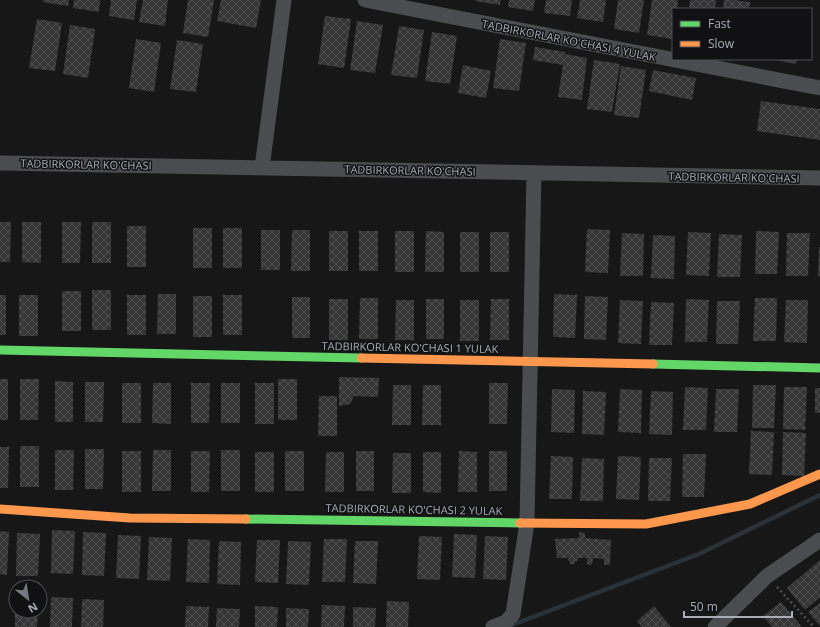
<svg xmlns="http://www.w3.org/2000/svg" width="820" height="627" font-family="'Open Sans',sans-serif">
	<defs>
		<pattern id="building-cross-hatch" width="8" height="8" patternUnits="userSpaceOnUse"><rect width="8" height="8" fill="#353536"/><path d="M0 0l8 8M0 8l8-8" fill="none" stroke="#4f5051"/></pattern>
	</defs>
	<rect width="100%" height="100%" fill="#171717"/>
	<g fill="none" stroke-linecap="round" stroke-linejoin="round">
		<path stroke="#2a3239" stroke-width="4.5" d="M509,626L699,554L820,495"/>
	</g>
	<path fill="url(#building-cross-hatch)" d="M43,0H69L68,6L43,2Z
		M74,0H100L99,12L73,8Z
		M111,0H137L134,20L109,16Z
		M143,0H168L165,26L139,22Z
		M188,0H214L208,37L183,33Z
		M221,0H261L256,28L217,21Z
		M475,0H501L500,5L475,1Z
		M509,0H535L533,11L508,7Z
		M546,0H572L570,16L544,13Z
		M580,0H606L603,22L577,18Z
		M618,0H644L639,33L614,29Z
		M652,0H678L677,9H673L672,39L647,35Z
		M690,0H716L715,9H689Z
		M724,0H733L750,2L749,9H723Z
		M325,16L351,19L344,68L318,64Z
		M37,19L62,23L55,71L29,68Z
		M357,21L383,25L375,73L350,70Z
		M70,25L95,29L88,78L63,74Z
		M399,26L424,30L417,78L391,75Z
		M432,32L457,36L450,84L425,81Z
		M136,39L161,43L154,92L129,88Z
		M500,39L526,43L519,91L493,88Z
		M177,40L203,44L196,92L170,89Z
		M535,47L565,52V54L587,58L582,100L558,97L563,65L533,60Z
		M780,59H797L796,64L780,61Z
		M594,60L620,64L612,112L587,109Z
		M463,65L491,71L486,98L458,93Z
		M621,66L646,70L639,118L614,115Z
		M653,70L696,78L692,100L649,91Z
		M761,101L820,109V140L757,131Z
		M0,222H11L10,262H0Z
		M22,222H41V263L22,262Z
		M62,222H81L80,263H62Z
		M92,222H111V263H92Z
		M127,226H146V267H127Z
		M193,228H212V268H193Z
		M223,228H242V268H223Z
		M587,229L610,230L608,273L585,272Z
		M261,230H280V270H261Z
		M292,230H310V271H291Z
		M329,231H348V271H329Z
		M359,231H378V271H359Z
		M395,231H414V272H395Z
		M426,231L444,232V272H425Z
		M756,231L779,232L777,274H755Z
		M460,232H479V272H460Z
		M490,232H509V272H490Z
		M688,232L711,233L709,276L686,275Z
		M622,233L644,234L643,276H620Z
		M787,233H810L808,276H786Z
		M719,234L742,235L740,277H717Z
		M653,235L675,236L674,279L651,278Z
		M819,247H820V276H818Z
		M92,290H111V330H92Z
		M62,291H81V331H62Z
		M158,294H176V334H157Z
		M554,294L577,295L575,338L553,337Z
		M0,295H6V335H0Z
		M19,295H38V336H19Z
		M127,295H146V335H127Z
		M223,295H242V335H223Z
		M193,296H212V337H193Z
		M585,296L608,297L606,340L584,339Z
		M292,297H310V338H292Z
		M360,298H378V339H359Z
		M755,298H777L776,341H753Z
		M329,299H348V340H329Z
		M426,299H444V339H426Z
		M491,299H509V340H490Z
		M686,299L709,300L707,342H685Z
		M396,300H414V340H395Z
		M460,300H479V341H460Z
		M620,300L643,301L641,344L618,343Z
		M786,300H808L807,343L784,342Z
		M717,301H740L738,344H716Z
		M651,302L674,303L672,345H649Z
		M339,377L379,378L378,397L354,396L350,404L339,406Z
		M0,379H8V420H0Z
		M20,379H39L38,420H20Z
		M278,379H297V420H278Z
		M55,381L73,382V422H55Z
		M85,382H104L103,422H85Z
		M122,383H141V423H122Z
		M153,383H171V424L152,423Z
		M191,383H210L209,423H191Z
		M221,383H240V423H221Z
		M255,383H274V424H255Z
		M489,383H508L507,424H489Z
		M393,385H411V425H392Z
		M423,385H441V425H422Z
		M753,385H776L774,428H752Z
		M685,387L708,388L706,430H683Z
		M784,387H807L805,430L783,429Z
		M815,388H820V413H815Z
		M552,389L575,390L574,433L551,432Z
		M620,389L642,390L641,433L618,432Z
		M716,389H739L737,432H714Z
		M583,391L606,392L604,435L582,434Z
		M651,391L673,392L672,435L649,434Z
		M319,396H337V436H318Z
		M751,431L774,432L772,475L749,474Z
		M783,432L806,433L804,476L782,475Z
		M20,446H39V487H20Z
		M0,447H9L8,488H0Z
		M85,449H104L103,489H85Z
		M55,450H74L73,490H55Z
		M153,450H171V491H152Z
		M221,450H240V491H221Z
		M122,451H141V492H122Z
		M191,451H210L209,492H191Z
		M285,451H304V491H285Z
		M356,451H374V491H356Z
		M459,451L477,452V492H458Z
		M489,451H507V491H489Z
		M255,452H274V492H255Z
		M326,452H344V492H325Z
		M423,452H441V493L423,492Z
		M393,453H411V493H392Z
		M683,454H706L704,497H682Z
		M551,456L573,457L572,499H549Z
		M618,456L641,457L639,500L616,499Z
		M582,458L604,459L603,501H580Z
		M649,458H672L670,501H648Z
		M52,530L75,531L73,574L51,573Z
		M0,531L9,532L7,575L0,574Z
		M83,532L106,533L104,576L82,575Z
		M579,532L585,533V538L611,540L610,565H604V559L593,558L592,565L587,564V558H578L577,561H575L574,564H570V562L569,561L568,558H557L555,539L579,538Z
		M17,533L40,534L38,576H16Z
		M454,534L477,535L475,578L452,577Z
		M118,535L141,536L139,579L116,578Z
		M419,536L442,537L440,580L417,579Z
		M485,536L508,537L506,580L483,579Z
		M149,537L172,538L170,581L147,580Z
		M188,539L210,540L209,583L186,582Z
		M324,539H347L345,582H322Z
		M257,540H280L278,583L255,582Z
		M219,541L241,542L240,585L217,584Z
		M288,541L311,542L309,585L286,584Z
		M355,541H378L376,584L353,583Z
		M820,560V597L805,610L787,588Z
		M51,597L73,598L72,627H50Z
		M82,599L104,600L103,627H81Z
		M387,601L409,602L408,627H386Z
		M781,602L802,627H772L763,616Z
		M820,603V626L808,612Z
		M322,605L345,606L344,627H321Z
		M186,606L209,607L208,627H185Z
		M255,606L278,607L277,627H255Z
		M654,606L671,627H642L637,621Z
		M353,607L376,608L375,627H353Z
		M217,608L240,609L239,627H216Z
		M286,608L309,609L308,627H286Z
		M15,611H38L37,627H15Z"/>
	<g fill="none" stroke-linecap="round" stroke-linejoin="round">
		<path stroke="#4d4e52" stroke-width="2.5" stroke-dasharray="2 3" stroke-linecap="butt" d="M777,587L814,627"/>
		<path stroke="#4b4c50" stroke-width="15" d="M365,0L820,88
			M0,163L820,178
			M262,168L284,0
			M493,627L506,622L513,614L527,523L534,173
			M715,627L767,576L820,540"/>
		<path stroke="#63d668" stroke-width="9" d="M0,350L361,358
			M653,364L820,368
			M246,519L520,523"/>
		<path stroke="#ff974d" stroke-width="9" d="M361,358L653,364
			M0,509L130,518L246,519
			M520,523L646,524L750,504L820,474"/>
	</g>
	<g text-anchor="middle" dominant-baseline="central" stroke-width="3" stroke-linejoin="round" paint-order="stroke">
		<g font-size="11" fill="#a8adb8" stroke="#111113">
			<text transform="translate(569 40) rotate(11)">TADBIRKORLAR KO'CHASI 4 YULAK</text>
			<text transform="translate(86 164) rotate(1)">TADBIRKORLAR KO'CHASI</text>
			<text transform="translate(410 170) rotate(1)">TADBIRKORLAR KO'CHASI</text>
			<text transform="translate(734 177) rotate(1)">TADBIRKORLAR KO'CHASI</text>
			<text transform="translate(410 347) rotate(1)">TADBIRKORLAR KO'CHASI 1 YULAK</text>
			<text transform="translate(414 509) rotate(1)">TADBIRKORLAR KO'CHASI 2 YULAK</text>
		</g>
	</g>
	<rect x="672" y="8" width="140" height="52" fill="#111113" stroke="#4d4f55"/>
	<rect x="680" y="21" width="20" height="6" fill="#63d668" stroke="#4d4f55"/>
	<text x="708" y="28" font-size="12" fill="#a8adb8">Fast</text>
	<rect x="680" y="41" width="20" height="6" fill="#ff974d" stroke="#4d4f55"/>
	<text x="708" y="48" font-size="12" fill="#a8adb8">Slow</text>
	<g transform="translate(28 599) rotate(150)"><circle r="19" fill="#111113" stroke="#4d4f55"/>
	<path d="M0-3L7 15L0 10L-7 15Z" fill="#757880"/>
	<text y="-6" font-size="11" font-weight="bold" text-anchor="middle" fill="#a8adb8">N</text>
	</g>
	<path d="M684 611v6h108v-6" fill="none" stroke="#a8adb8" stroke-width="2"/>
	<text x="690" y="611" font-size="12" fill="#a8adb8" stroke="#111113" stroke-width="3" paint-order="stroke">50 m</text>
</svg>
